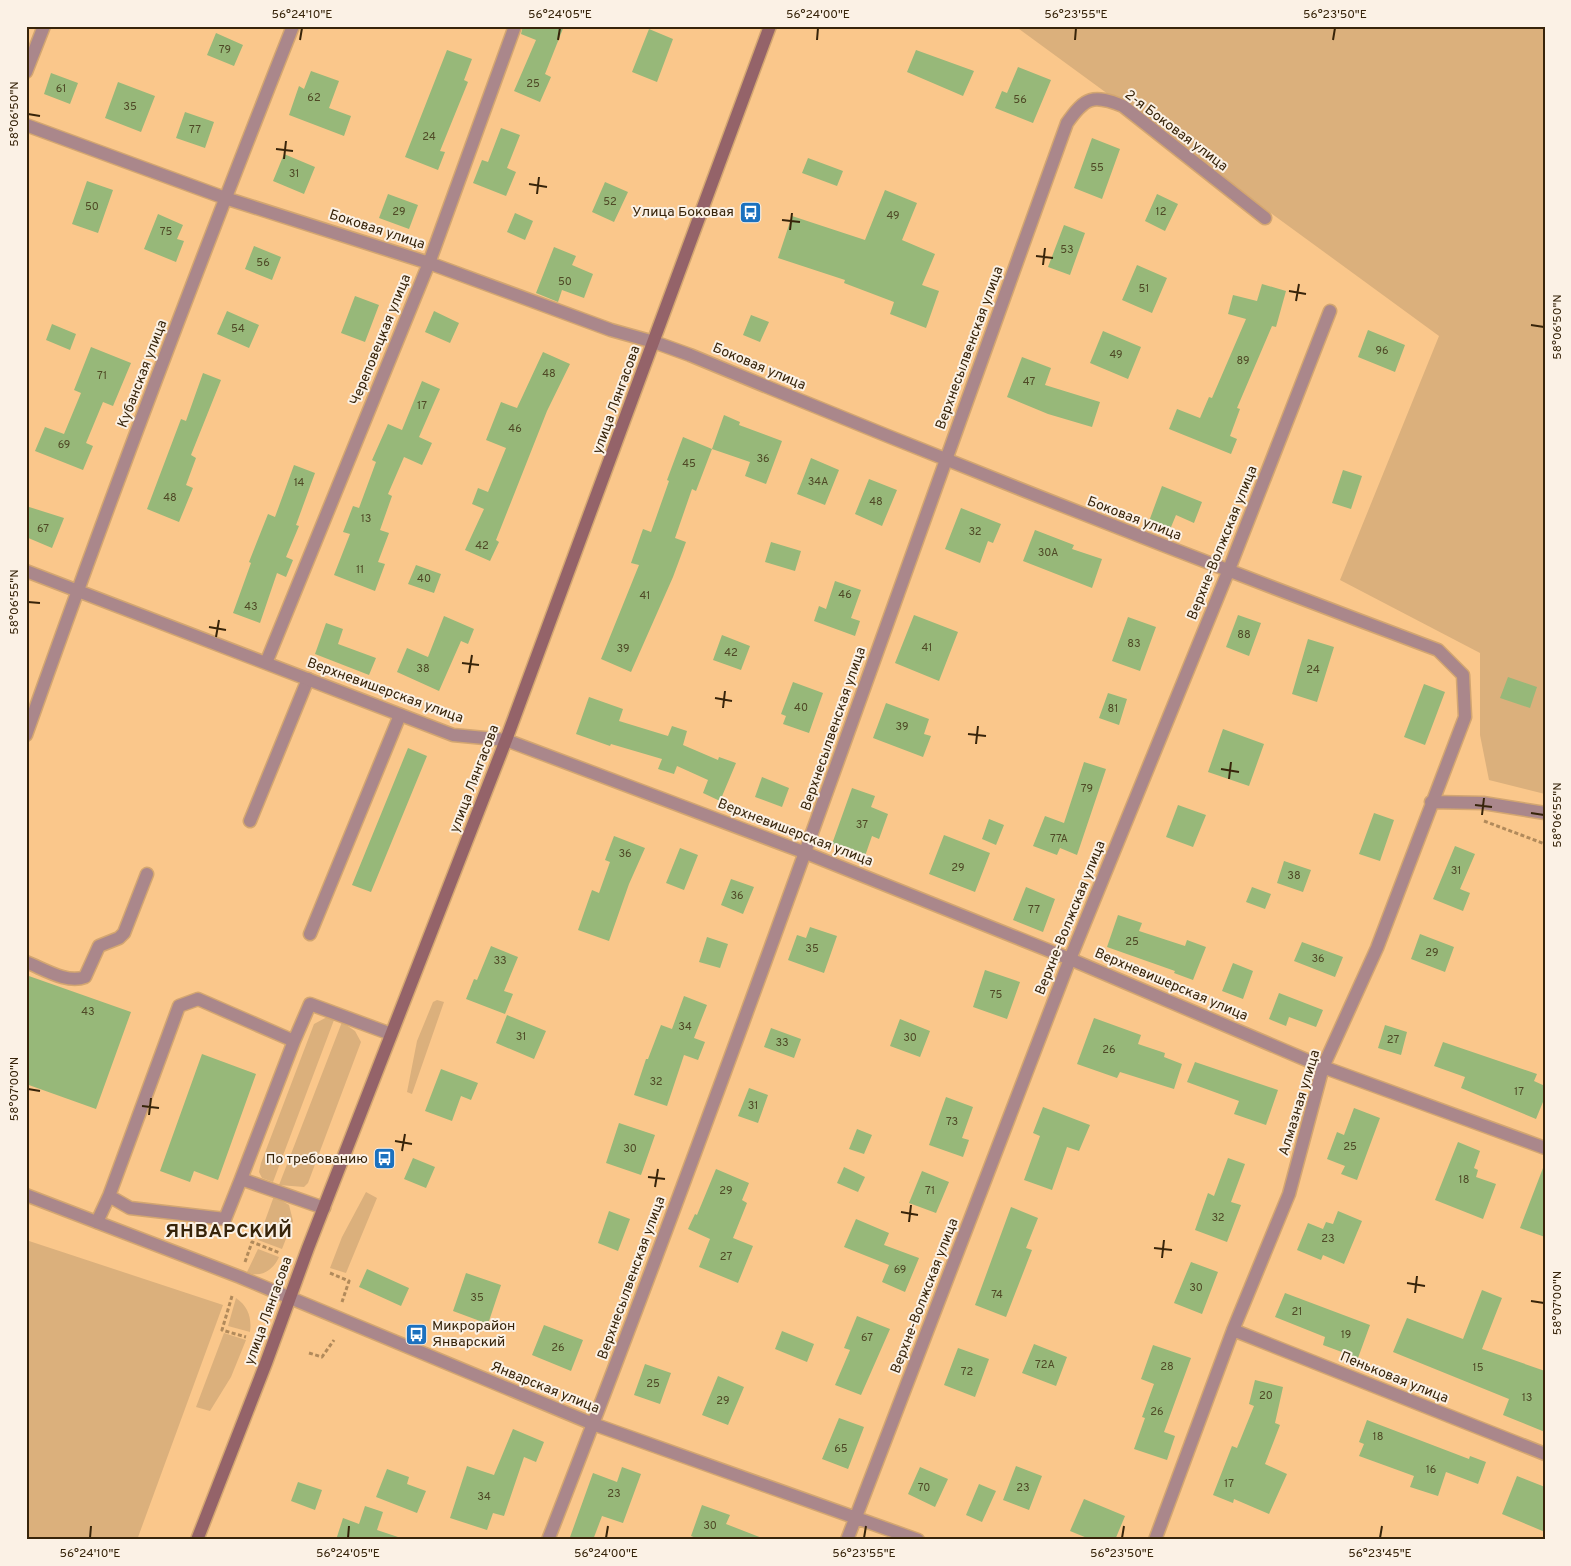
<svg xmlns="http://www.w3.org/2000/svg" width="1571" height="1566" font-family="Overpass,sans-serif">
	<rect width="100%" height="100%" fill="#fac78b"/>
	<path fill="#dbb07c" d="M1015,26H1545V794L1489,780L1480,735V653L1340,580L1439,336Z
		M437,1000L444,1002L412,1094L407,1092L417,1041L433,1002Z
		M327,1017L334,1020L273,1182L262,1178L259,1172L261,1163L314,1024Z
		M342,1022L355,1031L361,1042L308,1183L304,1187L279,1185Z
		M366,1192L377,1198L346,1273L330,1268L342,1237Z
		M274,1196L289,1205L293,1221L282,1249L258,1240Z
		M26,1240L223,1305L137,1540H26Z
		M258,1249L279,1257C274,1269 261,1279 247,1272Z
		M236,1298C248,1306 252,1318 250,1332L228,1326Z
		M224,1333L246,1340L231,1377L210,1411L196,1407Z"/>
	<path fill="#97b879" d="M523,26H564L545,74L551,77L540,102L514,91L536,40L521,34Z
		M649,29L673,39L657,82L632,72Z
		M216,33L243,45L234,66L207,55Z
		M447,50L472,59L464,80L468,82L440,151L445,152L438,170L405,157Z
		M916,50L974,71L963,96L907,72Z
		M1018,67L1051,80L1033,123L995,108L1002,91L1007,93Z
		M311,71L339,81L329,108L351,116L344,136L289,115L299,86L304,89Z
		M51,73L78,83L70,104L44,94Z
		M118,82L155,96L141,132L105,118Z
		M185,112L214,122L205,148L176,138Z
		M501,128L520,135L507,168L516,172L506,196L473,183L482,160L488,162Z
		M1092,138L1120,149L1102,199L1074,188Z
		M284,154L315,167L304,194L273,181Z
		M808,158L843,171L837,186L802,173Z
		M87,181L113,190L98,233L72,224Z
		M605,182L628,192L614,222L592,212Z
		M885,190L917,203L902,240L935,254L922,285L939,291L926,328L890,314L894,302L844,283L845,280L778,258L792,216L865,240Z
		M388,194L418,205L409,229L379,218Z
		M1157,194L1178,204L1165,231L1145,221Z
		M515,213L533,221L525,240L507,232Z
		M158,214L183,225L177,239L184,241L176,262L144,249Z
		M1064,225L1085,233L1070,275L1048,267Z
		M254,246L281,257L272,280L245,269Z
		M554,247L576,256L572,265L593,274L584,298L562,290L558,302L536,293Z
		M1137,265L1167,278L1152,313L1122,300Z
		M1262,284L1286,291L1276,327L1272,326L1237,408L1240,409L1230,436L1237,439L1231,454L1169,429L1177,409L1200,418L1209,397L1212,398L1246,319L1228,314L1233,295L1257,301Z
		M355,296L379,305L365,342L341,333Z
		M227,311L259,325L249,348L217,334Z
		M434,311L459,323L450,343L425,332Z
		M751,315L769,322L760,342L743,335Z
		M52,324L76,334L70,350L46,340Z
		M1368,330L1405,345L1395,372L1358,357Z
		M1103,331L1141,347L1128,379L1090,363Z
		M91,347L131,363L113,406L103,402L86,443L93,446L83,470L35,451L45,427L64,434L81,393L74,390Z
		M543,352L570,364L547,411L496,540L499,542L490,561L465,550L484,509L472,504L478,488L488,492L506,448L486,440L501,402L517,408Z
		M1022,357L1051,368L1045,385L1100,402L1092,427L1048,414L1007,397Z
		M203,373L221,380L191,455L196,458L186,485L193,488L179,522L147,509L181,419L186,421Z
		M422,381L440,389L419,437L432,443L422,465L404,457L388,494L392,496L380,530L389,533L378,562L385,564L375,591L334,575L350,534L343,532L353,506L359,508L376,462L372,460L388,424L402,430Z
		M724,415L740,422L739,425L782,441L766,484L745,476L750,462L712,449Z
		M683,437L712,449L696,491L692,489L675,538L686,542L673,577L631,672L601,659L639,565L631,563L643,529L651,532L669,481L667,480Z
		M811,458L839,470L825,505L797,494Z
		M294,465L315,473L296,525L299,526L286,557L293,560L286,577L277,573L260,623L233,613L251,563L249,562L268,514L275,517Z
		M1343,470L1362,476L1351,509L1332,503Z
		M869,479L897,490L882,526L855,514Z
		M1162,486L1202,502L1194,523L1176,515L1169,532L1148,524Z
		M26,506L64,518L52,548L26,537Z
		M961,508L1001,524L993,543L988,541L980,563L945,549Z
		M1035,530L1074,545L1072,549L1102,559L1092,588L1023,561Z
		M771,542L801,551L795,571L765,562Z
		M416,565L441,574L434,593L408,584Z
		M835,581L861,590L851,618L860,621L855,636L814,621L819,606L826,609Z
		M914,615L958,632L939,681L895,663Z
		M1238,615L1261,623L1249,656L1226,647Z
		M444,616L474,629L468,644L461,641L439,691L397,672L407,648L428,657Z
		M1128,617L1156,627L1140,671L1112,661Z
		M326,623L343,629L338,644L376,658L369,675L315,654Z
		M722,635L750,646L741,670L713,660Z
		M1308,639L1334,647L1317,702L1292,694Z
		M1508,677L1537,687L1530,708L1500,698Z
		M793,682L823,693L809,733L783,724L786,716L781,714Z
		M1424,684L1445,692L1425,745L1404,737Z
		M1108,693L1127,699L1119,725L1099,718Z
		M589,697L623,709L619,721L668,736L672,726L687,731L683,745L718,760L719,757L736,763L720,801L703,793L708,780L677,766L674,774L658,769L662,759L611,744L610,746L576,734Z
		M886,703L929,719L924,734L931,736L923,757L873,738Z
		M1223,729L1264,744L1249,786L1208,772Z
		M408,748L427,756L371,892L352,885Z
		M1084,762L1106,769L1077,855L1060,848L1057,855L1033,846L1045,816L1064,823Z
		M762,777L789,788L782,807L755,797Z
		M852,788L875,796L871,807L888,814L879,839L872,836L865,856L832,844Z
		M1178,805L1206,815L1193,847L1166,837Z
		M1374,813L1394,820L1380,861L1359,854Z
		M989,819L1004,825L996,845L982,839Z
		M944,835L990,853L975,892L929,874Z
		M614,836L645,848L629,884L609,941L578,930L592,890L599,893L610,862L605,860Z
		M1455,846L1475,854L1460,889L1470,893L1463,911L1433,899Z
		M680,848L698,855L684,890L666,883Z
		M1284,861L1311,870L1303,892L1277,883Z
		M731,879L754,887L743,914L721,905Z
		M1026,887L1055,899L1043,932L1013,920Z
		M1252,887L1271,894L1265,909L1246,902Z
		M1118,915L1142,923L1139,931L1185,946L1187,940L1206,947L1193,980L1174,973L1175,971L1107,947Z
		M810,927L837,936L824,973L788,960L797,935L806,938Z
		M1420,934L1454,947L1445,972L1411,959Z
		M707,937L728,944L720,968L699,962Z
		M1302,942L1343,957L1335,977L1294,961Z
		M491,946L518,957L504,991L513,994L505,1014L466,999L474,979L477,980Z
		M1233,963L1253,971L1243,999L1222,991Z
		M985,970L1020,982L1007,1019L973,1007Z
		M26,975L131,1012L96,1109L26,1084Z
		M1279,993L1323,1010L1316,1027L1289,1017L1286,1026L1269,1019Z
		M684,996L707,1005L694,1038L705,1042L698,1060L684,1055L667,1106L634,1095L646,1059H648L661,1025L672,1029Z
		M507,1015L546,1031L534,1059L496,1043Z
		M1094,1018L1141,1035L1138,1044L1165,1053L1164,1057L1182,1064L1174,1089L1120,1072L1117,1078L1077,1064Z
		M900,1019L930,1031L920,1057L890,1046Z
		M1385,1025L1407,1032L1401,1055L1378,1048Z
		M771,1028L801,1039L794,1058L764,1047Z
		M1443,1042L1537,1074L1534,1081L1545,1086V1097L1536,1119L1461,1088L1465,1077L1434,1066Z
		M202,1054L256,1074L218,1180L194,1171L190,1182L160,1171Z
		M1195,1062L1278,1090L1266,1125L1234,1114L1239,1101L1187,1082Z
		M441,1069L478,1083L471,1100L461,1096L452,1121L425,1111Z
		M749,1088L768,1095L758,1123L738,1116Z
		M946,1097L973,1107L962,1138L969,1140L963,1157L929,1145Z
		M1043,1107L1090,1125L1079,1151L1067,1147L1052,1190L1024,1180L1040,1136L1033,1133Z
		M1354,1108L1380,1118L1357,1180L1341,1174L1345,1166L1327,1159L1337,1132L1344,1135Z
		M619,1123L655,1135L641,1175L606,1163Z
		M857,1129L872,1135L864,1154L849,1149Z
		M1458,1142L1480,1151L1474,1168L1478,1170L1476,1177L1496,1184L1483,1219L1435,1200Z
		M413,1158L435,1167L426,1188L404,1179Z
		M1228,1158L1245,1164L1231,1202L1241,1205L1227,1242L1195,1230L1208,1193L1214,1196Z
		M844,1167L865,1177L858,1192L837,1183Z
		M1543,1168L1545,1169V1237L1520,1228Z
		M716,1169L749,1183L742,1200L747,1203L733,1238L753,1246L738,1283L699,1267L710,1239L688,1229L695,1214L697,1215Z
		M922,1171L949,1182L936,1213L909,1203Z
		M1011,1207L1038,1218L1026,1248L1032,1250L1006,1317L975,1305Z
		M609,1211L630,1219L618,1251L598,1243Z
		M1338,1211L1362,1221L1344,1264L1323,1255L1321,1260L1297,1250L1308,1223L1323,1229L1326,1222L1333,1224Z
		M856,1219L889,1233L884,1245L919,1258L905,1292L882,1282L889,1265L844,1247Z
		M1191,1262L1218,1272L1202,1314L1174,1303Z
		M367,1269L409,1288L401,1306L359,1287Z
		M466,1273L501,1285L488,1324L453,1311Z
		M1482,1290L1502,1298L1482,1349L1545,1371V1432L1503,1415L1509,1399L1393,1352L1407,1318L1463,1339Z
		M1285,1293L1370,1325L1358,1358L1323,1345L1325,1337L1275,1317Z
		M857,1316L890,1329L861,1395L835,1385L850,1350L844,1348Z
		M544,1325L583,1340L571,1371L532,1355Z
		M782,1331L814,1344L807,1362L775,1349Z
		M1034,1344L1067,1357L1056,1386L1022,1373Z
		M1153,1345L1191,1358L1164,1432L1175,1436L1167,1460L1134,1449L1145,1418L1142,1417L1154,1384L1141,1379Z
		M958,1348L989,1359L975,1397L944,1385Z
		M645,1364L671,1373L660,1404L634,1395Z
		M718,1376L744,1387L728,1425L702,1415Z
		M1255,1380L1283,1387L1275,1423L1280,1425L1265,1464L1287,1474L1269,1514L1234,1499L1233,1503L1213,1495L1232,1446L1237,1448L1254,1406L1249,1404Z
		M839,1418L864,1427L848,1469L822,1459Z
		M1367,1420L1469,1459L1470,1456L1486,1462L1478,1484L1446,1472L1438,1496L1410,1487L1414,1476L1359,1456L1364,1444L1359,1442Z
		M513,1429L544,1442L536,1462L524,1457L504,1516L493,1513L487,1530L450,1518L467,1466L494,1475Z
		M1016,1466L1042,1476L1029,1510L1003,1500Z
		M622,1467L641,1474L623,1523L602,1516L593,1540H569L593,1473L617,1482Z
		M920,1467L948,1479L935,1507L908,1494Z
		M387,1469L409,1477L407,1484L426,1491L417,1513L376,1497Z
		M1517,1476L1545,1487V1532L1502,1514Z
		M298,1482L322,1490L315,1510L291,1501Z
		M979,1484L996,1491L982,1522L966,1515Z
		M1084,1499L1125,1516L1115,1540H1092L1070,1531Z
		M702,1505L730,1515L726,1524L762,1538V1540H701L691,1536Z
		M365,1506L383,1512L377,1530L398,1537V1540H336L343,1518L359,1524Z"/>
	<g fill="none" stroke-linecap="round" stroke-linejoin="round">
		<defs>
			<path id="lane" d="M250,821L308,679
				M310,934L400,715
				M26,962C44,969 67,984 85,977L99,946L119,938L124,933L147,874
				M241,1179L294,1041
				M324,1208L241,1179L225,1219L130,1208L109,1196L179,1006L198,999L294,1041L310,1004L391,1034
				M97,1222L109,1196"/>
			<path id="street" d="M26,72L44,26
				M26,125L225,198L429,263L611,330L654,342L690,355C938,458 1187,556 1438,650L1463,675L1465,717L1377,948L1323,1067L1289,1194L1233,1330L1155,1540
				M26,571L453,735L506,740L806,853L1070,959L1323,1067L1545,1148
				M266,663L429,263L515,26
				M26,735C110,497 200,261 293,26
				M1431,802L1483,803L1545,813
				M26,1195L240,1277L593,1424L918,1540
				M1233,1330L1545,1454
				M548,1540C731,1071 896,596 1067,123C1085,97 1093,94 1123,106L1265,218
				M847,1540L1070,959L1228,572L1330,311"/>
			<path id="secondary" d="M197,1540L266,1363L308,1248L506,740L770,26"/>
		</defs>
		<use href="#lane" stroke="#d3a671" stroke-width="15"/>
		<use href="#street" stroke="#d3a671" stroke-width="15"/>
		<use href="#secondary" stroke="#d3a671" stroke-width="15"/>
		<path stroke="#b18a5b" stroke-width="3" stroke-dasharray="4 2.5" stroke-linecap="butt" d="M1484,821L1545,844
			M245,1262L252,1242L280,1253
			M330,1273L349,1281L342,1302
			M232,1296L222,1330L246,1337
			M309,1353L322,1357L334,1340"/>
		<use href="#lane" stroke="#aa878b" stroke-width="12"/>
		<use href="#street" stroke="#aa878b" stroke-width="12"/>
		<use href="#secondary" stroke="#946369" stroke-width="12"/>
	</g>
	<path fill="none" stroke="#37240a" stroke-width="2" d="M300,40L302,28M558,40L560,28M817,40L818,28M1075,40L1076,28M1333,40L1335,28M28,114L40,116M276,149L293,151M284,159L286,141M529,184L547,187M537,194L539,177M782,220L800,222M790,230L792,213M1036,256L1053,258M1043,265L1045,248M1289,291L1306,294M1296,301L1299,284M1531,325L1544,327M28,602L40,603M209,627L226,630M216,637L219,620M462,663L479,665M469,673L472,655M715,698L732,701M723,708L725,691M968,734L986,736M976,744L978,726M1221,769L1239,772M1229,779L1231,762M1475,805L1492,807M1531,813L1544,815M1482,815L1484,798M28,1089L40,1091M142,1106L159,1108M149,1115L151,1098M395,1141L412,1144M402,1151L405,1134M648,1177L665,1179M655,1187L658,1169M901,1212L918,1215M909,1222L911,1205M1154,1248L1172,1250M1162,1258L1164,1240M1407,1283L1425,1286M1415,1293L1417,1276M1531,1301L1544,1303M90,1538L91,1526M348,1538L349,1526M606,1538L608,1526M864,1538L866,1526M1122,1538L1124,1526M1380,1538L1382,1526"/>
	<defs>
		<symbol id="bus-square" viewBox="-11 -11 22 22"><rect x="-9" y="-9" width="18" height="18" rx="4" fill="#1b71bf" stroke="#fbf1e5"/><path d="M-5-6H5V4H4V6H2V4H-2V6H-4V4H-5ZM-3.5-4V0h7V-4ZM-3.5 1.2v1.5H-2V1.2ZM2 1.2v1.5H3.5V1.2Z" fill="#fff"/></symbol>
	</defs>
	<g fill-rule="evenodd">
		<use href="#bus-square" x="738" y="200" width="25" height="25"/>
		<use href="#bus-square" x="372" y="1146" width="25" height="25"/>
		<use href="#bus-square" x="404" y="1322" width="25" height="25"/>
	</g>
	<g text-anchor="middle" dominant-baseline="central" stroke-width="4" stroke-linejoin="round" paint-order="stroke">
		<g font-size="11" fill="#4f4926">
			<text x="225" y="50">79</text>
			<text x="533" y="84">25</text>
			<text x="61" y="89">61</text>
			<text x="314" y="98">62</text>
			<text x="1020" y="100">56</text>
			<text x="130" y="107">35</text>
			<text x="195" y="130">77</text>
			<text x="429" y="137">24</text>
			<text x="1097" y="168">55</text>
			<text x="294" y="174">31</text>
			<text x="610" y="202">52</text>
			<text x="92" y="207">50</text>
			<text x="399" y="212">29</text>
			<text x="1161" y="212">12</text>
			<text x="893" y="216">49</text>
			<text x="166" y="232">75</text>
			<text x="1067" y="250">53</text>
			<text x="263" y="263">56</text>
			<text x="565" y="282">50</text>
			<text x="1144" y="289">51</text>
			<text x="238" y="329">54</text>
			<text x="1382" y="351">96</text>
			<text x="1116" y="355">49</text>
			<text x="1243" y="361">89</text>
			<text x="549" y="374">48</text>
			<text x="102" y="376">71</text>
			<text x="1029" y="382">47</text>
			<text x="422" y="406">17</text>
			<text x="515" y="429">46</text>
			<text x="64" y="445">69</text>
			<text x="763" y="459">36</text>
			<text x="689" y="464">45</text>
			<text x="818" y="482">34А</text>
			<text x="299" y="483">14</text>
			<text x="170" y="498">48</text>
			<text x="876" y="502">48</text>
			<text x="366" y="519">13</text>
			<text x="43" y="529">67</text>
			<text x="975" y="532">32</text>
			<text x="482" y="546">42</text>
			<text x="1048" y="553">30А</text>
			<text x="360" y="570">11</text>
			<text x="424" y="579">40</text>
			<text x="845" y="595">46</text>
			<text x="645" y="596">41</text>
			<text x="251" y="607">43</text>
			<text x="1244" y="635">88</text>
			<text x="1134" y="644">83</text>
			<text x="927" y="648">41</text>
			<text x="623" y="649">39</text>
			<text x="731" y="653">42</text>
			<text x="423" y="669">38</text>
			<text x="1313" y="670">24</text>
			<text x="801" y="708">40</text>
			<text x="1113" y="709">81</text>
			<text x="902" y="727">39</text>
			<text x="1087" y="789">79</text>
			<text x="862" y="825">37</text>
			<text x="1059" y="839">77А</text>
			<text x="625" y="854">36</text>
			<text x="958" y="868">29</text>
			<text x="1456" y="871">31</text>
			<text x="1294" y="876">38</text>
			<text x="737" y="896">36</text>
			<text x="1034" y="910">77</text>
			<text x="1132" y="942">25</text>
			<text x="812" y="949">35</text>
			<text x="1432" y="953">29</text>
			<text x="1318" y="959">36</text>
			<text x="500" y="961">33</text>
			<text x="996" y="995">75</text>
			<text x="88" y="1012">43</text>
			<text x="685" y="1027">34</text>
			<text x="521" y="1037">31</text>
			<text x="910" y="1038">30</text>
			<text x="1393" y="1040">27</text>
			<text x="782" y="1043">33</text>
			<text x="1109" y="1050">26</text>
			<text x="656" y="1082">32</text>
			<text x="1519" y="1092">17</text>
			<text x="753" y="1106">31</text>
			<text x="952" y="1122">73</text>
			<text x="1350" y="1147">25</text>
			<text x="630" y="1149">30</text>
			<text x="1464" y="1180">18</text>
			<text x="726" y="1191">29</text>
			<text x="930" y="1191">71</text>
			<text x="1218" y="1218">32</text>
			<text x="1328" y="1239">23</text>
			<text x="726" y="1257">27</text>
			<text x="900" y="1270">69</text>
			<text x="1196" y="1288">30</text>
			<text x="997" y="1295">74</text>
			<text x="477" y="1298">35</text>
			<text x="1297" y="1312">21</text>
			<text x="1346" y="1335">19</text>
			<text x="867" y="1338">67</text>
			<text x="558" y="1348">26</text>
			<text x="1045" y="1365">72А</text>
			<text x="1167" y="1367">28</text>
			<text x="1478" y="1368">15</text>
			<text x="967" y="1372">72</text>
			<text x="653" y="1384">25</text>
			<text x="1266" y="1396">20</text>
			<text x="1527" y="1398">13</text>
			<text x="723" y="1401">29</text>
			<text x="1157" y="1412">26</text>
			<text x="1378" y="1437">18</text>
			<text x="841" y="1449">65</text>
			<text x="1431" y="1470">16</text>
			<text x="1229" y="1484">17</text>
			<text x="924" y="1488">70</text>
			<text x="1023" y="1488">23</text>
			<text x="614" y="1494">23</text>
			<text x="484" y="1497">34</text>
			<text x="710" y="1526">30</text>
		</g>
		<g font-size="14" fill="#37240a" stroke="#fbf1e5">
			<text transform="translate(1176 131) rotate(37)">2-я Боковая улица</text>
			<text transform="translate(377 230) rotate(18)">Боковая улица</text>
			<text transform="translate(381 340) rotate(-68)">Череповецкая улица</text>
			<text transform="translate(970 348) rotate(-70)">Верхнесылвенская улица</text>
			<text transform="translate(759 367) rotate(23)">Боковая улица</text>
			<text transform="translate(143 374) rotate(-69)">Кубанская улица</text>
			<text transform="translate(617 400) rotate(-70)">улица Лянгасова</text>
			<text transform="translate(1134 519) rotate(21)">Боковая улица</text>
			<text transform="translate(1223 543) rotate(-68)">Верхне-Волжская улица</text>
			<text transform="translate(385 691) rotate(20)">Верхневишерская улица</text>
			<text transform="translate(834 729) rotate(-71)">Верхнесылвенская улица</text>
			<text transform="translate(475 779) rotate(-69)">улица Лянгасова</text>
			<text transform="translate(795 833) rotate(21)">Верхневишерская улица</text>
			<text transform="translate(1071 918) rotate(-68)">Верхне-Волжская улица</text>
			<text transform="translate(1171 985) rotate(23)">Верхневишерская улица</text>
			<text transform="translate(1300 1103) rotate(-73)">Алмазная улица</text>
			<text transform="translate(632 1278) rotate(-70)">Верхнесылвенская улица</text>
			<text transform="translate(925 1296) rotate(-69)">Верхне-Волжская улица</text>
			<text transform="translate(269 1311) rotate(-70)">улица Лянгасова</text>
			<text transform="translate(1394 1378) rotate(22)">Пеньковая улица</text>
			<text transform="translate(545 1388) rotate(22)">Январская улица</text>
		</g>
		<g font-size="14" fill="#37240a" stroke="#fbf1e5" text-anchor="end">
			<text x="734" y="212">Улица Боковая</text>
			<text x="368" y="1159">По требованию</text>
			<text x="432" y="1326" text-anchor="start">Микрорайон<tspan x="432" dy="16">Январский</tspan></text>
		</g>
		<g font-size="19" font-weight="bold" letter-spacing="1" fill="#37240a" stroke="#fbf1e5">
			<text x="229" y="1232">ЯНВАРСКИЙ</text>
		</g>
	</g>
	<rect width="1571" height="1566" fill="none" stroke="#fbf1e5" stroke-width="55"/>
	<rect x="28" y="28" width="1516" height="1510" fill="none" stroke="#37240a" stroke-width="2"/>
	<g font-size="12" text-anchor="middle" fill="#37240a">
		<text x="302" y="18">56°24'10"E</text>
		<text x="560" y="18">56°24'05"E</text>
		<text x="818" y="18">56°24'00"E</text>
		<text x="1076" y="18">56°23'55"E</text>
		<text x="1335" y="18">56°23'50"E</text>
		<text transform="translate(14 114) rotate(-90)" y="4">58°06'50"N</text>
		<text transform="translate(1557 327) rotate(-90)" y="4">58°06'50"N</text>
		<text transform="translate(14 602) rotate(-90)" y="4">58°06'55"N</text>
		<text transform="translate(1557 815) rotate(-90)" y="4">58°06'55"N</text>
		<text transform="translate(14 1089) rotate(-90)" y="4">58°07'00"N</text>
		<text transform="translate(1557 1303) rotate(-90)" y="4">58°07'00"N</text>
		<text x="90" y="1557">56°24'10"E</text>
		<text x="348" y="1557">56°24'05"E</text>
		<text x="606" y="1557">56°24'00"E</text>
		<text x="864" y="1557">56°23'55"E</text>
		<text x="1122" y="1557">56°23'50"E</text>
		<text x="1380" y="1557">56°23'45"E</text>
	</g>
</svg>
